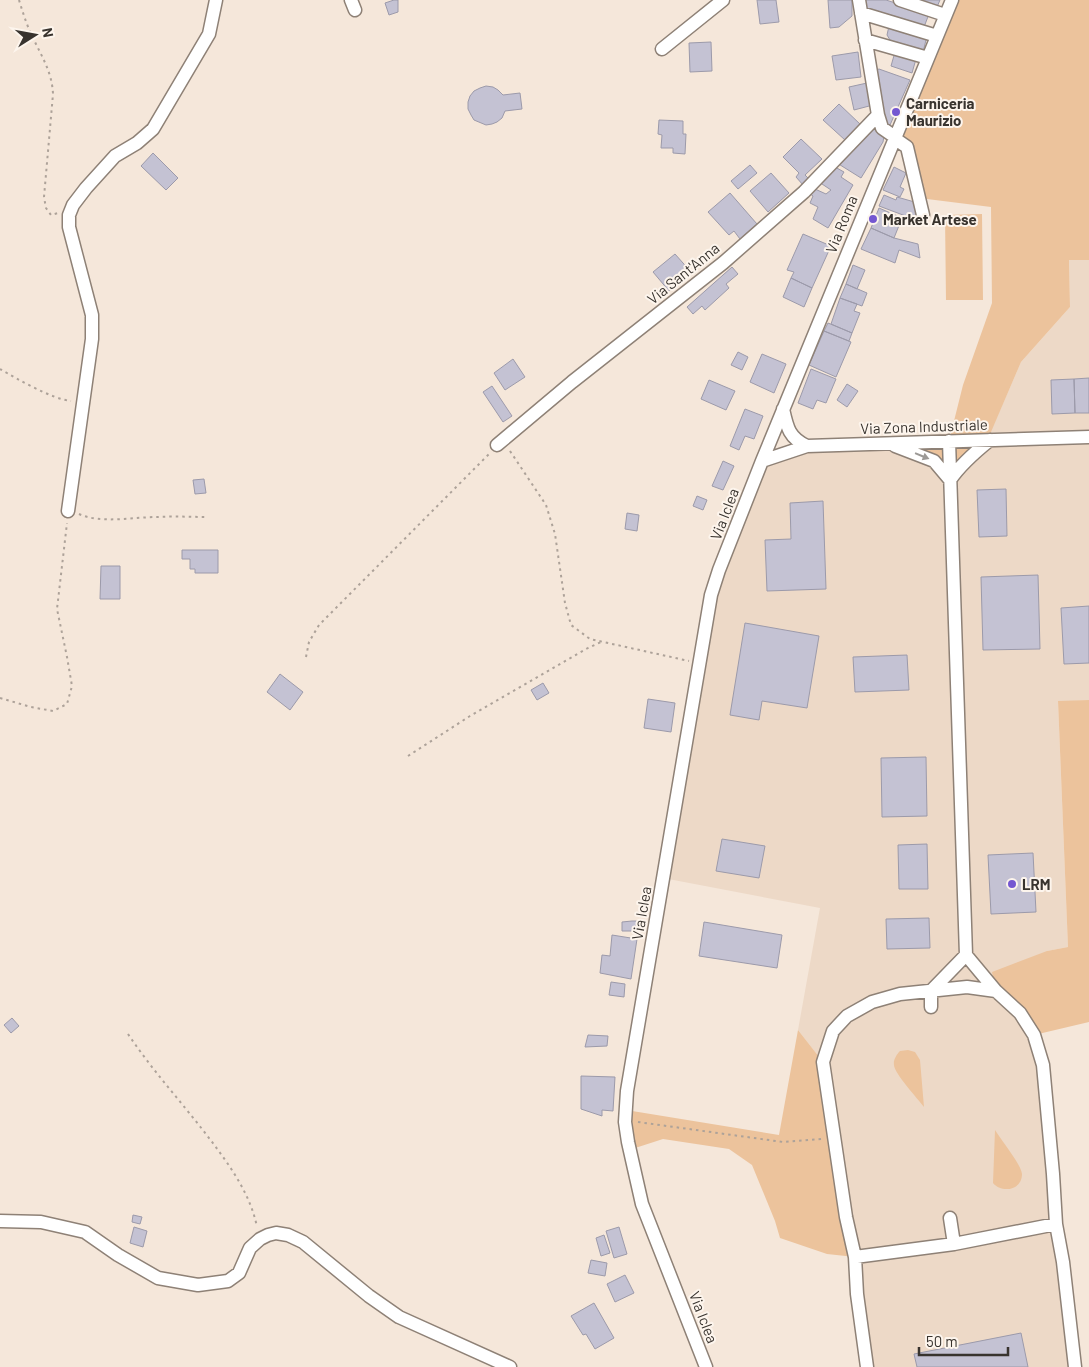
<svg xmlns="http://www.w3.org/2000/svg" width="1089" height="1367" font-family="Barlow,sans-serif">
	<rect width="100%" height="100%" fill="#f5e7da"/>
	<path fill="#edd9c7" d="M1069,259L1089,260V700L1058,702L1068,947L1047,951L1034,1035L1075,1367H867L823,1062L798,1030L820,908L663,878L711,595L762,461L807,446L987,440L1021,362L1070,307Z"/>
	<path fill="#ecc39c" d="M951,0H1089V260H1069L1070,307L1021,362L988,439L946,474L887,443L949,441L963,385L992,303L991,207L919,198L907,147L895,137Z
		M982,214L983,300H946L945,215Z
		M1089,700V1022L1034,1035L996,991L992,972L1047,951L1068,947L1058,701Z
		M798,1030L823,1062L855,1257L827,1254L780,1238L775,1221L752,1165L729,1149L663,1139L629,1150L626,1110L779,1135Z
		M908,1050L915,1052L920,1060L924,1107C918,1099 894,1073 894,1065C893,1060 897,1054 900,1051Z
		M995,1130C1001,1140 1021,1164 1022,1174C1022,1191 1001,1193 993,1183Z"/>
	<path fill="#c4c2d3" stroke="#9c9aaa" d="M394,0H398V12L389,15L385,3Z
		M757,0H776L779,22L760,24Z
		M828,0H852V16L839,27L830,28Z
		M863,0H886L929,14L924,27L864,8Z
		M914,0H940L937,7Z
		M889,26L927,36L923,52L893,45L887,35Z
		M711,42L712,71L690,72L689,43Z
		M858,52L861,77L836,80L832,56Z
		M895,52L916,59L912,73L891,66Z
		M879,69L910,80L890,125L887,124L877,84L876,70Z
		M867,83L873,105L854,110L849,87Z
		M486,86L493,87L498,90L503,95L520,93L522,109L505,111L502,118L497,122L492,124L486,125L474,120L471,115L468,109V102L470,96L474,91L480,88Z
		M839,104L860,124L845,140L823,120Z
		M659,120L683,121V134H686L685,154L673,153V148H661L662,135L658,134Z
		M872,126L884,136L883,142L861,178L837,163Z
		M801,139L822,159L805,175L809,179L803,185L796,177L799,173L783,157Z
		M153,153L178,178L166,190L141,166Z
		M750,165L757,173L738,189L731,181Z
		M835,167L844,172L841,177L853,185L828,228L813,219L818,207L810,203L813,196L809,193L815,189L826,194L831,190L819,182Z
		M894,167L906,173L900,187L904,189L900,197L883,190Z
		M771,173L789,193L768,212L750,191Z
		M730,193L757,224L740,239L734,231L729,235L708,212Z
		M884,195L896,200L897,197L918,203L921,216L911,218L879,206Z
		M879,208L902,218L894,238L871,228Z
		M871,228L894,238L918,244L920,258L899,250L895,263L861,249Z
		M803,234L831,246L812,288L791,278L794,272L787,270Z
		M675,254L691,272L669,291L653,272Z
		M853,265L865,270L857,289L846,284Z
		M732,267L738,274L726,284L729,288L705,310L702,306L693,314L687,307Z
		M791,278L812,288L804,307L783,297Z
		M846,284L867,293L862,306L840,298Z
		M840,298L857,304L854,311L860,313L852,333L831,324Z
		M828,323L852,333L849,341L824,331Z
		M824,331L851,342L836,377L809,365Z
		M738,352L748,357L742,370L731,365Z
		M762,354L786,364L774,393L750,382Z
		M513,359L525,377L505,390L494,373Z
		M811,369L836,379L826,403L817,400L813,409L798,403Z
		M1089,378V413H1075L1074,379Z
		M1074,379L1075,413L1052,414L1051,380Z
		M709,380L735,391L726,410L701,399Z
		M847,384L858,391L847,407L837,400Z
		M492,386L512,416L503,422L483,392Z
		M745,409L763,416L754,439L745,436L739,450L730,446Z
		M723,461L734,466L723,490L712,486Z
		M204,479L206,493L195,494L193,480Z
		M1006,489L1007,536L979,537L977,490Z
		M697,496L707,500L703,510L693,506Z
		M823,501L826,589L767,591L765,540L791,539L790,503Z
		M627,513L639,515L637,531L625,529Z
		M182,550H218V573H195V569H190V559H182Z
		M101,566H120V599H100Z
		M1038,575L1040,649L983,650L981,577Z
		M1089,606V663L1064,664L1061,608Z
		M745,623L819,636L807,708L762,701L759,720L730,715Z
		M907,655L909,690L855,692L853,657Z
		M280,674L303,692L290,710L267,692Z
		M543,683L549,693L537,700L531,690Z
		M648,699L675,703L671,732L644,728Z
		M926,757L927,816L882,817L881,758Z
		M722,839L765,846L759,878L716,871Z
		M927,844L928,889H899L898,845Z
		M1033,853L1036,912L991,914L988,855Z
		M929,918L930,948L887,949L886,919Z
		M632,921H640L638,931H622V922Z
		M704,922L782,935L777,968L699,956Z
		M612,935L637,939L631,979L600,973L602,955L610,956Z
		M611,982L625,984L624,997L609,995Z
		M12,1018L19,1026L11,1033L4,1025Z
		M588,1035L608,1036L607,1046L585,1047Z
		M581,1076L615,1077L613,1111L602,1110V1116L581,1109Z
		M133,1215L142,1217L140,1224L132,1222Z
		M134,1227L147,1231L143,1247L130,1243Z
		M619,1227L627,1254L614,1258L606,1231Z
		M604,1235L610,1253L601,1256L596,1238Z
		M591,1260L607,1263L605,1276L588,1273Z
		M625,1275L634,1293L615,1302L607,1284Z
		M594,1303L614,1338L595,1349L586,1334L583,1335L571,1316Z
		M1021,1333L1028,1367H917L914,1354Z"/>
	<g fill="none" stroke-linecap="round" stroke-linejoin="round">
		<defs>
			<path id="minor" d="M351,0L355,10
				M859,0L878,115L882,128L895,137
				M900,0L945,15
				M861,13L937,36
				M865,40L928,58
				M662,49L723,0
				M894,138L907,147L923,215
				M783,409C787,427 789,438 807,446
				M949,441L966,955L996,991
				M497,445L572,382L723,263L804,192L878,115
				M895,446L934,461L950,480C961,464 975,452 990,440
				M762,461L807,446L1089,437
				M68,511L92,339V315L69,227V215L73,205L86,188L115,156L137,143L153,129L209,34L216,0
				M931,1007V991L966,955
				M950,1218L954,1244
				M0,1221L41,1222L85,1232L118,1255L158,1278L198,1285L228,1281L239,1273L250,1248L260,1239L268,1235L276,1233L288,1235L303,1242L369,1296L399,1317L510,1367
				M855,1257L954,1244L1056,1224
				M706,1367L642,1204L628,1142L625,1122L627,1091L711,595L719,570L762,461L952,0
				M867,1367L857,1294L855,1257L846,1217L823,1062L833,1031L847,1016L872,1002L900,994L967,987L996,991L1020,1013L1034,1035L1043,1065L1053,1174L1056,1224L1063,1262L1075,1367"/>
		</defs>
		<use href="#minor" stroke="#8e8176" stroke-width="15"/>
		<path stroke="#ada299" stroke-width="2" stroke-dasharray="2.5 4" stroke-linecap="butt" d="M19,0C23,13 27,26 33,38C42,57 52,72 53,94L44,197L46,208L51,215L58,213
			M0,369C17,379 52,399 71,401
			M510,451L546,505L555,534L565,603L571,625L590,639L689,661
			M79,514C100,524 134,517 157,517C174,516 191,517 208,517
			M306,657L309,642L319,625L489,454
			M0,698L31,707L53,711L67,704L72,686L67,657L57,609L67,523
			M408,756L470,716L588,648L601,642
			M128,1034C154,1073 187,1108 215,1146C233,1170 251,1197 257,1227
			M638,1122L783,1142L822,1139"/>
		<use href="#minor" stroke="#fff" stroke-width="12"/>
	</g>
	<defs><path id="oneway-solid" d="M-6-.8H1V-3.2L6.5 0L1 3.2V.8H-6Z" transform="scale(1.25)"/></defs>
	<use fill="#9c9996" href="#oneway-solid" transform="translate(922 456) rotate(22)"/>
	<g fill="#7457d1" stroke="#fdf5ed" stroke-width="2">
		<circle cx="896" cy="112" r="5"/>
		<circle cx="873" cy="219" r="5"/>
		<circle cx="1012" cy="884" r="5"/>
	</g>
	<g text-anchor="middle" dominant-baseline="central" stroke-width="4" stroke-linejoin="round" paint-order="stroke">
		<g font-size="15" font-weight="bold" fill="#38332e" stroke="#fdf5ed" text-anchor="start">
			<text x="906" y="103">Carniceria<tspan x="906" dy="17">Maurizio</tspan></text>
			<text x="883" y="219">Market Artese</text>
			<text x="1022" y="884">LRM</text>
		</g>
		<g font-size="15" fill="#38332e" stroke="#fdf5ed">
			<text transform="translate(841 224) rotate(-68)">Via Roma</text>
			<text transform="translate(683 273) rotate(-39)">Via Sant'Anna</text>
			<text transform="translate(924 426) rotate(-2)">Via Zona Industriale</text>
			<text transform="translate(724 514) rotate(-69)">Via Iclea</text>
			<text transform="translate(641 913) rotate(-80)">Via Iclea</text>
			<text transform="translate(704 1317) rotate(69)">Via Iclea</text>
		</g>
	</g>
	<g transform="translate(35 35) rotate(79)" stroke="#fdf5ed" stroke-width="4" paint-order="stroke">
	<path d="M0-4L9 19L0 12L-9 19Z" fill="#38332e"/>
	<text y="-8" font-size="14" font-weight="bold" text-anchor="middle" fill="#38332e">N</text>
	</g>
	<path d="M919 1347v8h89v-8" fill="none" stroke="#38332e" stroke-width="2.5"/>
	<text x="926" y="1347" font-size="15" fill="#38332e" stroke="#fdf5ed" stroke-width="4" paint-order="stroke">50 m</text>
</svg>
